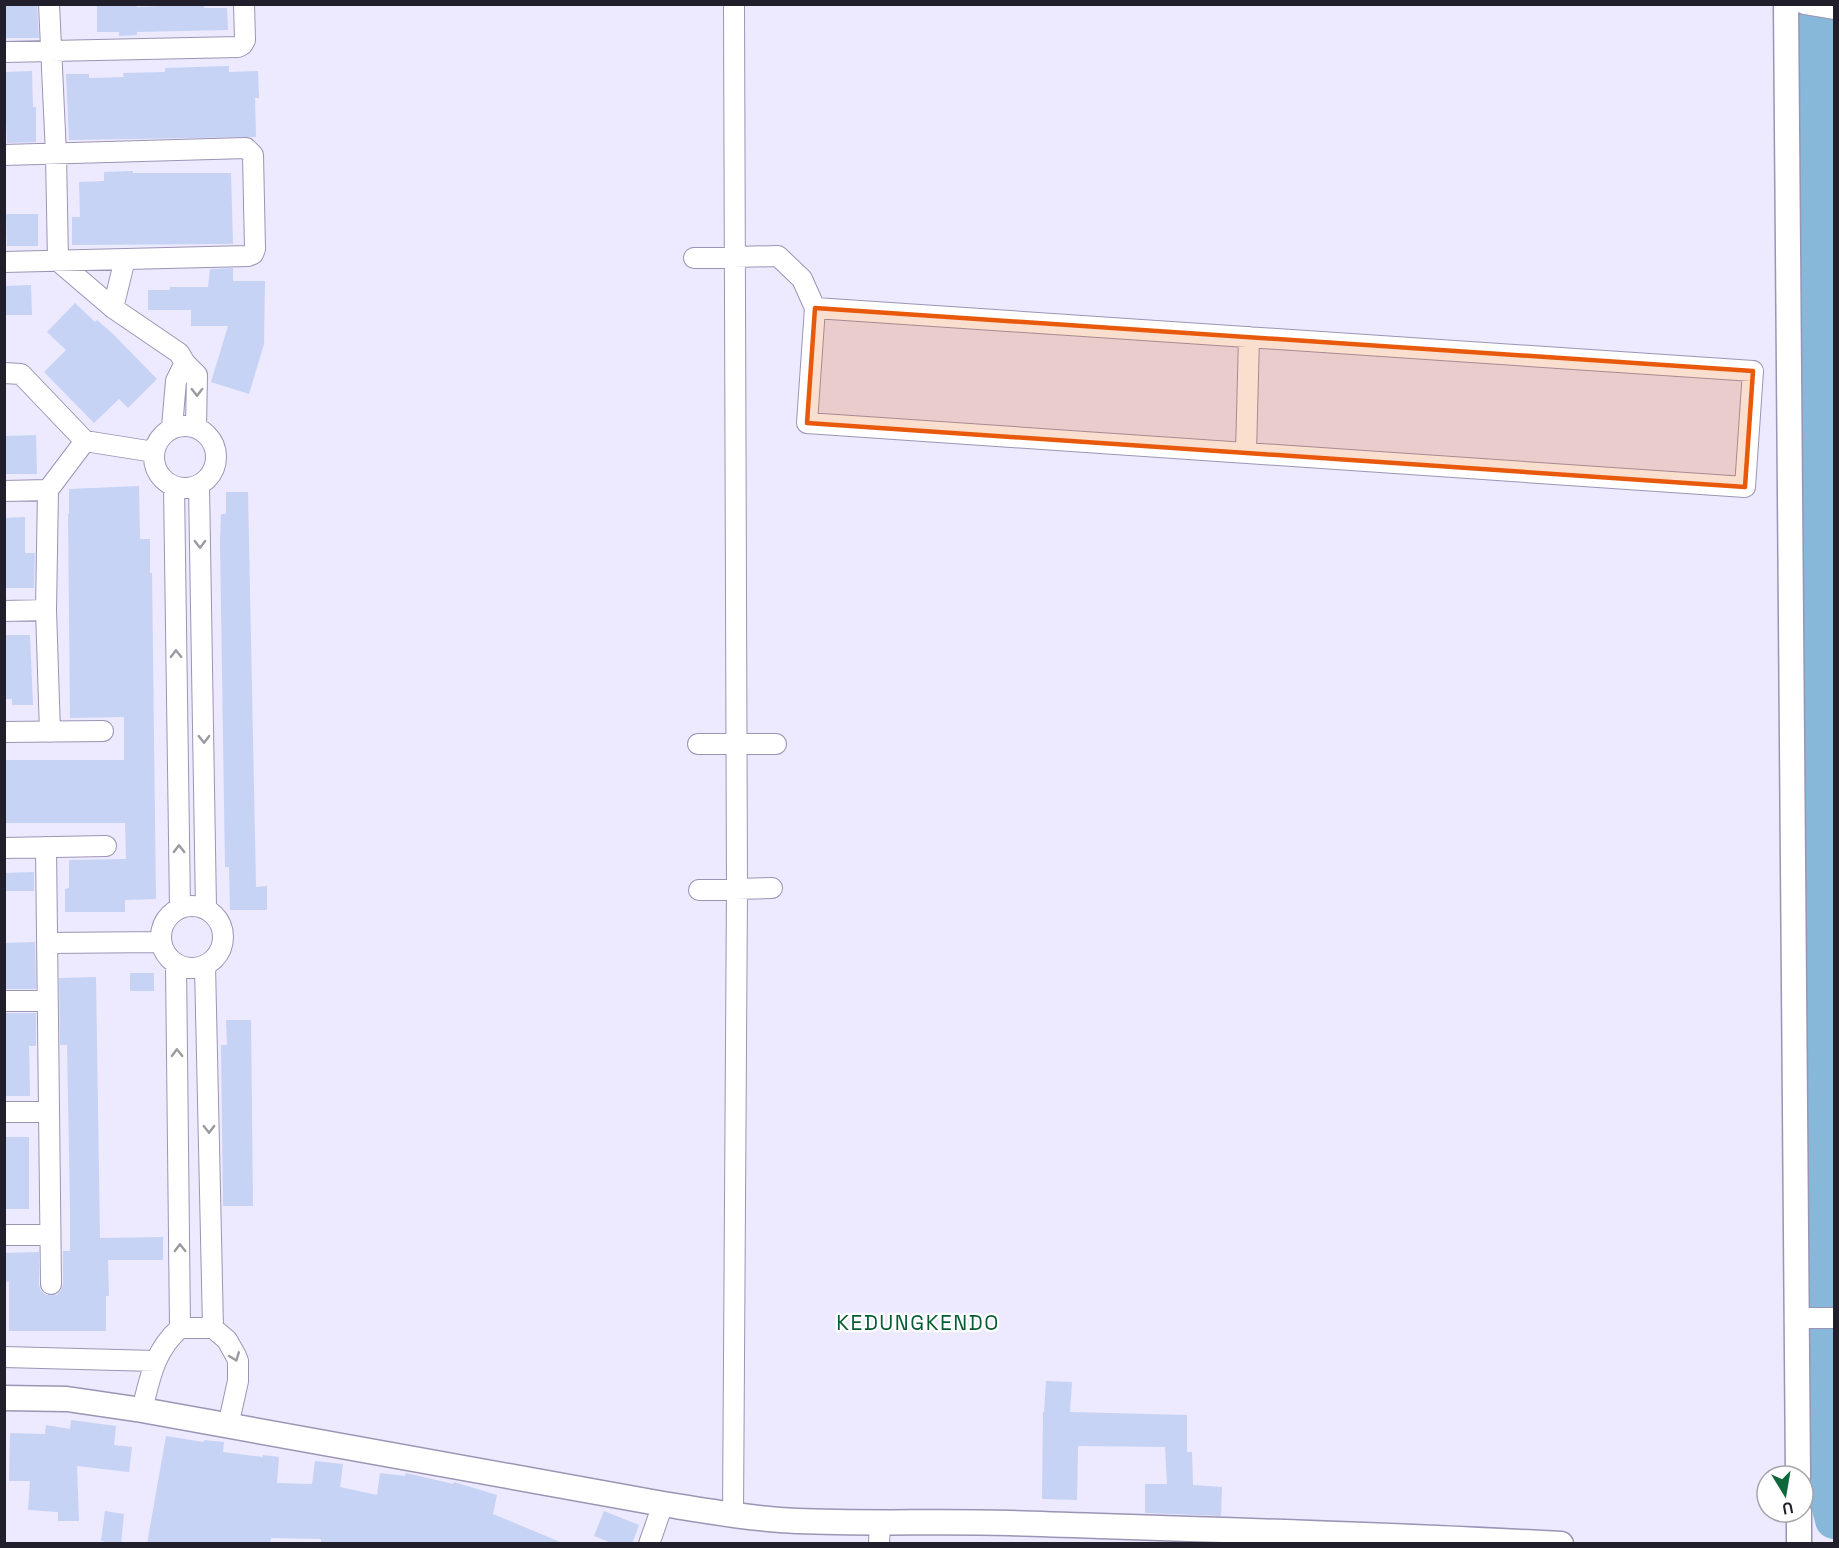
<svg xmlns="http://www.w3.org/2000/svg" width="1839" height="1548" font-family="'Space Grotesk',sans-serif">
	<rect width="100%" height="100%" fill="#ede9fe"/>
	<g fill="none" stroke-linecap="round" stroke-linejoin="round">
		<path stroke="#87b7d9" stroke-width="38" d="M1817,4L1816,265L1822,813L1820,995L1825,1484L1834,1520"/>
	</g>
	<path fill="#c6d3f4" d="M4,4H37L39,38H4Z
		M119,4H137V7L204,4V8H227L228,30L137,32V35L119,36V32H97V6Z
		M229,66V72L258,71L259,98H255L256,137L69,140L66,74H89V78L124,77L123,73L165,72V68Z
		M32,71L33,107H36V142L7,143L4,72Z
		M133,171V173H231L233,244L72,245V217H80L79,182L104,181V172Z
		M6,214H38V246H7Z
		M233,268V281H265L264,344L249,394L211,382L228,326H191V310H148V290H170V287H208L210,269Z
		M31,285L32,315H5V286Z
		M75,303L95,322L97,320L112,333L157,379L128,408L119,399L94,423L44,372L66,350L47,332Z
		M36,435L37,474H4V436Z
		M139,486L140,539H150V573H152L156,899L125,900V912H65V889L69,888V860L126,859L125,823H4V760H124V717L70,718L68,514H69V489Z
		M226,492H248L256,887L267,886V910H230L229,867H225L220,542L221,514H226Z
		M25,517V553H35L34,588H4V518Z
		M4,635H30L33,705H12V699H4Z
		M34,872V891H4V873Z
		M35,942L36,989H4V943Z
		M130,973H154V991H130Z
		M96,977L100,1238L163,1237V1260H108L109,1296H106V1331H9V1282H4V1253L39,1252V1285L41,1291L46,1295H57L61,1290L63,1284V1251H70V1205L67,1045H60L59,978Z
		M4,1013H36V1046H29L30,1096H4Z
		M226,1020H251L253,1206H223L221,1045H227Z
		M4,1137H29V1209H4Z
		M1046,1381L1072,1382L1070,1412L1187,1415V1452H1192L1193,1485L1222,1487L1221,1516L1145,1513V1484H1167L1165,1447L1078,1446L1077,1500L1042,1499L1043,1412H1044Z
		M71,1420L116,1426L114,1445L132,1447L129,1472L77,1466L79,1521H58V1512L28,1510L30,1481H9L10,1433L45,1434L46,1425L70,1429Z
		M166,1436L204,1442V1440L224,1442L223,1452L263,1457V1455L279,1457L277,1483L312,1484L315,1461L343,1464L340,1487L377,1495L380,1473L405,1476L406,1473L453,1484L454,1482L497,1495L493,1514L565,1544H321V1539L271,1538L270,1544H147Z
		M105,1511L124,1514L121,1544H103L104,1541H101Z
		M604,1511L639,1525L632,1544H614L594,1536Z"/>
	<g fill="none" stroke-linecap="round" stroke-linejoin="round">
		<defs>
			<path id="minor" d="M49,4L56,154L58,261L113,308L179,353L185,363
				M1804,4L1834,9
				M4,52L238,47L242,45L245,40L244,4
				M4,155L246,148L253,155L255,249L253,254L248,256L4,262
				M694,258L778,256L802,279L815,308
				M113,308L125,259
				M815,308L1753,371L1745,487L807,423Z
				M4,373L21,374L85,441L154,452
				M154 457a31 31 0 1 1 62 0a31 31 0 1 1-62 0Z
				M172,427L176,381L185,363L197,375L196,427
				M1246,453L1249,337
				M199,485L206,909
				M174,486L180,908
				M4,491L48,490
				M4,611L46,610
				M4,732L103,731
				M50,732L46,610L48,490L85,441
				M698,744H776
				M46,847L51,1284
				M4,848L106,846
				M699,890L772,888
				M161 937a31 31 0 1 1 62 0a31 31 0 1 1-62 0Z
				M48,943L161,942
				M176,964L180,1328
				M205,965L213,1328
				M4,1001H47
				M4,1112H48
				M4,1235H49
				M1797,1318H1834
				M4,1357L156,1361
				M142,1410C150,1378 154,1351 180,1328H213L227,1340L236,1356L238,1361V1381L228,1426
				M733,1515L737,889L734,4
				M649,1544L663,1504
				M879,1544L880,1522"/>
			<path id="tertiary" d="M1786,4L1798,1476
				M4,1398L67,1399L142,1410L663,1504C707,1511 752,1519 797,1521C868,1524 939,1521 1010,1523C1194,1529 1377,1534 1561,1544
				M1799,1544V1512"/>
		</defs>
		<use href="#minor" stroke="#9c94b5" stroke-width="22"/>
		<use href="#tertiary" stroke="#9c94b5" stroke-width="27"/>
		<use href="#minor" stroke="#fff" stroke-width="20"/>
		<use href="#tertiary" stroke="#fff" stroke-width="24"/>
	</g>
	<defs><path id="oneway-chevron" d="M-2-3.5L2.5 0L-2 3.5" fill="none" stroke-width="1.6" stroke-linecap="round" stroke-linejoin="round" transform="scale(1.5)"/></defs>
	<g stroke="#9c9aa0">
		<use href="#oneway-chevron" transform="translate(197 392) rotate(90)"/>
		<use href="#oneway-chevron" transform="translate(200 544) rotate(89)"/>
		<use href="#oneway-chevron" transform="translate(176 654) rotate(-91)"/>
		<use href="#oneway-chevron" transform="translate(204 739) rotate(89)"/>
		<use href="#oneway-chevron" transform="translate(179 849) rotate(-91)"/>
		<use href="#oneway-chevron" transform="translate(177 1053) rotate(-91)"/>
		<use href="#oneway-chevron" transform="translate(209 1129) rotate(89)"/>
		<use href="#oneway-chevron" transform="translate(180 1248) rotate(-91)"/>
		<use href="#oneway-chevron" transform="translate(235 1357) rotate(69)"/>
	</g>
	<path fill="#e8590c" fill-opacity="0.2" stroke="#e8590c" stroke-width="4.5" stroke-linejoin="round" d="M815,308L1753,371L1745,487L807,423Z"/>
	<g text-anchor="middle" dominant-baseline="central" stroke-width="4.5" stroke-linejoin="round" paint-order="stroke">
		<g font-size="21" letter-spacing="1.5" fill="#085c34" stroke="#fff">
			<text x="918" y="1322">KEDUNGKENDO</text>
		</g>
	</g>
	<rect width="1839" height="1548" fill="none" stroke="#221f2c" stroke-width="12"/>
	<g transform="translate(1785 1494) rotate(169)"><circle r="28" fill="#ffffff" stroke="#a7a5ab" stroke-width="1.5"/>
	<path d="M0-4.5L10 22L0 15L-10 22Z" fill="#0d683b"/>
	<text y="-9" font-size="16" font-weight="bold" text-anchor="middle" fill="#221f2c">U</text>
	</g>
</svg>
